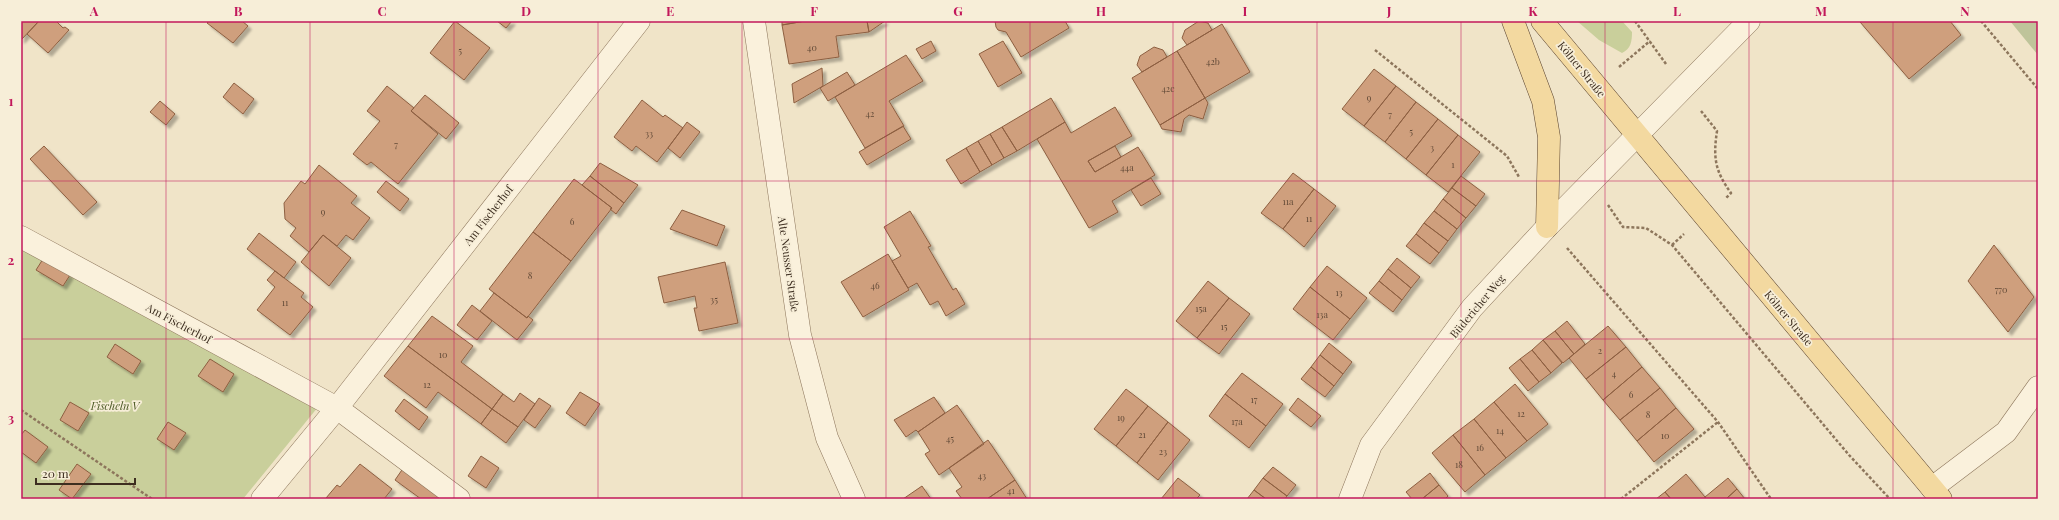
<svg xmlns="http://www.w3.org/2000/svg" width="2059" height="520" font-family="'Playfair Display',serif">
	<defs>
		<filter id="shadow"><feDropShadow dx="3.5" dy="3.5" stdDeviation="1" flood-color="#0004"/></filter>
	</defs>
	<rect width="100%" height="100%" fill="#f0e4c8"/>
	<path fill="#c9cf9b" d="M1577,21H1622L1632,32C1632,41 1631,49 1622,53L1599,40Z
		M21,247L318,407L243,499H21Z"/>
	<path fill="#bfc49a" d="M2010,21H2038V55Z"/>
	<path fill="#cf9f7d" stroke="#8d5f41" filter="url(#shadow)" d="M21,21H39L21,40Z
		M39,21H56L63,28L65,27L69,30L48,53L27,34Z
		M209,21H242L248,26L233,43L207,23Z
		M455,21L490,48L464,80L430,53Z
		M497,21H512L506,28Z
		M782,21H805L782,25Z
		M805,21H867L869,32L836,36L839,57L789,64L782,25Z
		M867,21H885L869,32Z
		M995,21H1065L1069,28L1021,57L1006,32L998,30L996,27Z
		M1199,21L1208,23L1212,30L1187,45L1182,38L1185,30Z
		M1862,21H1950L1961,35L1909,79L1860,22Z
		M1222,24L1250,72L1205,98L1177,51Z
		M931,41L936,51L922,59L916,49Z
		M1003,41L1022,73L998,87L979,54Z
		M1154,47L1163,50L1167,57L1142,72L1137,65L1140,56Z
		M1177,51L1205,98L1160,125L1132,78Z
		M906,55L923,81L889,101L904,126L865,148L835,97Z
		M822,68L823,86L794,103L792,84Z
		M1374,69L1396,86L1364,126L1342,109Z
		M847,72L855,85L828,101L820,88Z
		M234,83L254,99L243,114L223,97Z
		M387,86L414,108L411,111L438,134L398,184L371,162L367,165L353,154L380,121L367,111Z
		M1396,86L1416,102L1385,142L1364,126Z
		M425,95L459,123L446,139L411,111Z
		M1051,98L1065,122L1017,151L1002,127Z
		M1205,98L1208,103L1203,119L1189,115L1184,119L1181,132L1162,129L1160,125Z
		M642,100L663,117L665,115L683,128L657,162L636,146L632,151L614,137Z
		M160,101L175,114L166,125L150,112Z
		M1416,102L1438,119L1406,159L1385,142Z
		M1115,107L1132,136L1088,161L1095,172L1138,147L1155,175L1112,201L1118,212L1089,228L1037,139L1065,122L1071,133Z
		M1438,119L1458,135L1426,175L1406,159Z
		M687,122L700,132L680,158L668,148Z
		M903,126L911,139L867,165L859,152Z
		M1002,127L1017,151L1004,158L990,134Z
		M990,134L1004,158L992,165L978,141Z
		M1458,135L1480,152L1448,192L1426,175Z
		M978,141L992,165L980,172L966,148Z
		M44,146L97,202L83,215L30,159Z
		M1115,146L1121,157L1095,172L1088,161Z
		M966,148L980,172L961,184L946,160Z
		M600,163L638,185L624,203L590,176Z
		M319,165L357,196L351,203L370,218L353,240L346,235L337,246L323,235L309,252L290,236L296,228L285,219L284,203L301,181L305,184Z
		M1293,173L1314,189L1283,229L1261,213Z
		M590,176L624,203L616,214L610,209L612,208L582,185Z
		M1461,176L1485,194L1476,206L1452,188Z
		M1151,178L1161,194L1141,206L1131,190Z
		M574,179L612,208L571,261L533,232Z
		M386,181L409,199L400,211L377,192Z
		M1452,188L1476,206L1466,218L1443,199Z
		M1314,189L1336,206L1304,247L1283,229Z
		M1443,199L1466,218L1457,229L1434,211Z
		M682,210L725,226L717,246L670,229Z
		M910,211L931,246L928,247L953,290L956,288L965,304L946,316L938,301L930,305L917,283L908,288L892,261L901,256L884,227Z
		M1434,211L1457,229L1448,241L1424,223Z
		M1424,223L1448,241L1439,253L1416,234Z
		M533,232L571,261L527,318L489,289Z
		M259,233L296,262L284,278L247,249Z
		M1416,234L1439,253L1430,264L1406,246Z
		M323,235L351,258L329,286L301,262Z
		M1994,245L2034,297L2008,332L1968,281Z
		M888,254L909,290L863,317L841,282Z
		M1397,258L1420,277L1411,288L1388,269Z
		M43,259L70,275L63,286L36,270Z
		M725,262L738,323L699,331L694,308H697L695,296L664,303L658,277Z
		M1327,266L1367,298L1350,319L1310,287Z
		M1388,269L1411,288L1402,300L1379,281Z
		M275,271L304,293L301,297L313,307L290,335L257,310L275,287L267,280Z
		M1208,281L1229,298L1197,338L1176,321Z
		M1379,281L1402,300L1393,312L1369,293Z
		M1310,287L1350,319L1333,340L1293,309Z
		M494,293L527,318L528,316L533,320L517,340L480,311Z
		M1229,298L1250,314L1219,354L1197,338Z
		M472,305L492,321L477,340L457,325Z
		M432,316L473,346L461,362L503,394L492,409L408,346Z
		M1567,321L1585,344L1574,354L1555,331Z
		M1608,326L1626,347L1586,379L1569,358Z
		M1555,331L1574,354L1563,363L1543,340Z
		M1543,340L1562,363L1551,373L1532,350Z
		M1329,343L1352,362L1343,374L1320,355Z
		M115,344L141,361L133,374L107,357Z
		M408,346L492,409L481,424L438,392L426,408L384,376Z
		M1626,347L1642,367L1603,400L1586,379Z
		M1532,350L1551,373L1539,382L1520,359Z
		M1320,355L1343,374L1334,386L1311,367Z
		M210,359L234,374L223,392L198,376Z
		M1520,359L1539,382L1528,391L1509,368Z
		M1311,367L1334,386L1325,397L1301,379Z
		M1642,367L1660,388L1620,420L1603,400Z
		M1242,373L1283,404L1266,426L1225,394Z
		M1515,384L1548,424L1527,441L1494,402Z
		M1660,388L1676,408L1637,441L1620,420Z
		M1126,389L1148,406L1116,446L1094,429Z
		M580,392L600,404L585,426L566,413Z
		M520,393L535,404L518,427L492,409L503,394L514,402Z
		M1225,394L1266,426L1249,448L1209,416Z
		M934,397L945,413L918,432L916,430L906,437L894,420Z
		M539,398L551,406L535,428L524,420Z
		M1298,398L1321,416L1311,427L1289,410Z
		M404,399L428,417L419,430L395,411Z
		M70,402L89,413L78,431L60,420Z
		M1494,402L1527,441L1506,458L1474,419Z
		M957,405L984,444L939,475L925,454L930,451L918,432Z
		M1148,406L1168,422L1137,463L1116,446Z
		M1676,408L1694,429L1654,462L1637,441Z
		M492,409L518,427L506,443L481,424Z
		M1474,419L1506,458L1485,475L1453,435Z
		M168,422L186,433L174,450L157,439Z
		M1168,422L1190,440L1158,480L1137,463Z
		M25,430L48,447L36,463L21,452V435Z
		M1453,435L1485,475L1465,492L1432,453Z
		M988,440L1015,480L987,499H962L956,491L962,487L949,468Z
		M481,456L499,468L486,488L468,476Z
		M77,464L91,474L72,499L59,490Z
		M360,464L392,489L384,499L326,498L337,485L340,487Z
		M406,464L452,499H421L395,480Z
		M1273,467L1296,485L1287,496L1263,478Z
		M1430,473L1439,485L1422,499H1412L1406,492Z
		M1686,474L1705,497L1706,499H1671L1665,492Z
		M1178,478L1200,495L1196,499H1161Z
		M1263,478L1287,496L1285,499H1266L1254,490Z
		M1728,478L1737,489L1726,499H1706L1705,497Z
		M1015,480L1027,499H987Z
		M1439,485L1448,496L1445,499H1422Z
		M922,486L931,499H903Z
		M1737,489L1745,499H1726Z
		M1254,490L1266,499H1247Z
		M1665,492L1671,499H1656Z"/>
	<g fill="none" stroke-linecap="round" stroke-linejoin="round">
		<defs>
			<path id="minor" d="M754,21L800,335L827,438L854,499
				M21,237L337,408L459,499
				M1932,488L2006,432L2038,387
				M262,499L337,408L639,21
				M1350,499L1371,445L1472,308L1547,227L1749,21"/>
			<path id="major" d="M1513,21L1543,101L1549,137L1547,227
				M1542,21L1941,499"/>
		</defs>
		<use href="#minor" stroke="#8d765c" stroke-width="23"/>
		<use href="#major" stroke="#5b4430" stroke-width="23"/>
		<path stroke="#8d765c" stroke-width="2.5" stroke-dasharray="3 2" stroke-linecap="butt" d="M1635,21L1666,64
			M1981,21L2038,89
			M1375,50L1507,156L1519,177
			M1619,67L1650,41
			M1701,111L1717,131C1713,158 1715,171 1731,193L1726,198
			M1608,205L1623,227L1646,228L1672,245L1849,455L1890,499
			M1672,245L1684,234
			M1567,248L1718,422L1771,499
			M21,410L152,499
			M1621,499L1718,422"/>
		<use href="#minor" stroke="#faf1dc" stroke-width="22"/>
		<use href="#major" stroke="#f3d9a0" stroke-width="22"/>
	</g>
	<path fill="none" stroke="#c2185b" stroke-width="1" stroke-opacity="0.55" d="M166,21V499M310,21V499M454,21V499M598,21V499M742,21V499M886,21V499M1030,21V499M1173,21V499M1317,21V499M1461,21V499M1605,21V499M1749,21V499M1893,21V499M21,181H2038M21,339H2038"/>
	<g text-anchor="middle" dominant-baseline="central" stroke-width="3.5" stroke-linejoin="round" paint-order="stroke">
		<g font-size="9" fill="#624a37">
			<text x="812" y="47">40</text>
			<text x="460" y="50">5</text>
			<text x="1213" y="61">42b</text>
			<text x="1168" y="88">42c</text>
			<text x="1369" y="97">9</text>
			<text x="870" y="113">42</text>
			<text x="1390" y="114">7</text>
			<text x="1411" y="131">5</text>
			<text x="649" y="133">33</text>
			<text x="396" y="144">7</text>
			<text x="1432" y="147">3</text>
			<text x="1453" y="164">1</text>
			<text x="1127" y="167">44a</text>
			<text x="1288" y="201">11a</text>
			<text x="323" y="211">9</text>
			<text x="1309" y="218">11</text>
			<text x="572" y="221">6</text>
			<text x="530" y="275">8</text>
			<text x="875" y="285">46</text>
			<text x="2001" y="289">770</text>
			<text x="1339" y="292">13</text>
			<text x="714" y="299">35</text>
			<text x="285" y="302">11</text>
			<text x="1201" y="308">15a</text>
			<text x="1322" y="314">13a</text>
			<text x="1224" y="326">15</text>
			<text x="1600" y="350">2</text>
			<text x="443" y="354">10</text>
			<text x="1614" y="373">4</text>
			<text x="427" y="384">12</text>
			<text x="1631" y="394">6</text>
			<text x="1254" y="399">17</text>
			<text x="1521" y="413">12</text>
			<text x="1648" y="414">8</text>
			<text x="1121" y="417">19</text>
			<text x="1237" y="421">17a</text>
			<text x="1500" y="430">14</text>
			<text x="1142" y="434">21</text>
			<text x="1665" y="435">10</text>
			<text x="950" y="438">45</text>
			<text x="1480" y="447">16</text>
			<text x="1163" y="451">23</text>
			<text x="1459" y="464">18</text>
			<text x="982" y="475">43</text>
			<text x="1011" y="490">41</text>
		</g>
		<g font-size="11" fill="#3d2e20" stroke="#f7eed8">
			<text transform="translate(1582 69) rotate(51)">Kölner Straße</text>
			<text transform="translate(488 215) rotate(-52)">Am Fischerhof</text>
			<text transform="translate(789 264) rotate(82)">Alte Neusser Straße</text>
			<text transform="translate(1477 306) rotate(-50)">Büdericher Weg</text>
			<text transform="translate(1789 318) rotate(50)">Kölner Straße</text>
			<text transform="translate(179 323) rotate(28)">Am Fischerhof</text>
		</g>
		<g font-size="11" font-style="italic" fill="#4d5a26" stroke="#f7eed8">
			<text x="115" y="405">Fischeln V</text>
		</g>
	</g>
	<rect width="2059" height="520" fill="none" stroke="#f7eed8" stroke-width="44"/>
	<path d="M36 478v6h99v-6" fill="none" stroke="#3d2e20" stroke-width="2"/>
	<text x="42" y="478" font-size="12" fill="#3d2e20" stroke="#f7eed8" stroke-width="3" paint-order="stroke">20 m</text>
	<rect x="22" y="22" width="2015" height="476" fill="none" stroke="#c2185b" stroke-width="1.5"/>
	<g font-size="13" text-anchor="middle" font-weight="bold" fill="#c2185b">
		<text x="94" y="16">A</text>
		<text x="238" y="16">B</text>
		<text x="382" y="16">C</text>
		<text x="526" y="16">D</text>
		<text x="670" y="16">E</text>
		<text x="814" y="16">F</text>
		<text x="958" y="16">G</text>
		<text x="1101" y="16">H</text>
		<text x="1245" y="16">I</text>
		<text x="1389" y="16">J</text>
		<text x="1533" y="16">K</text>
		<text x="1677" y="16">L</text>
		<text x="1821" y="16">M</text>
		<text x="1965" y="16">N</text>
		<text x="11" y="106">1</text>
		<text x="11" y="265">2</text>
		<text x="11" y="423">3</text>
	</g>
</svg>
